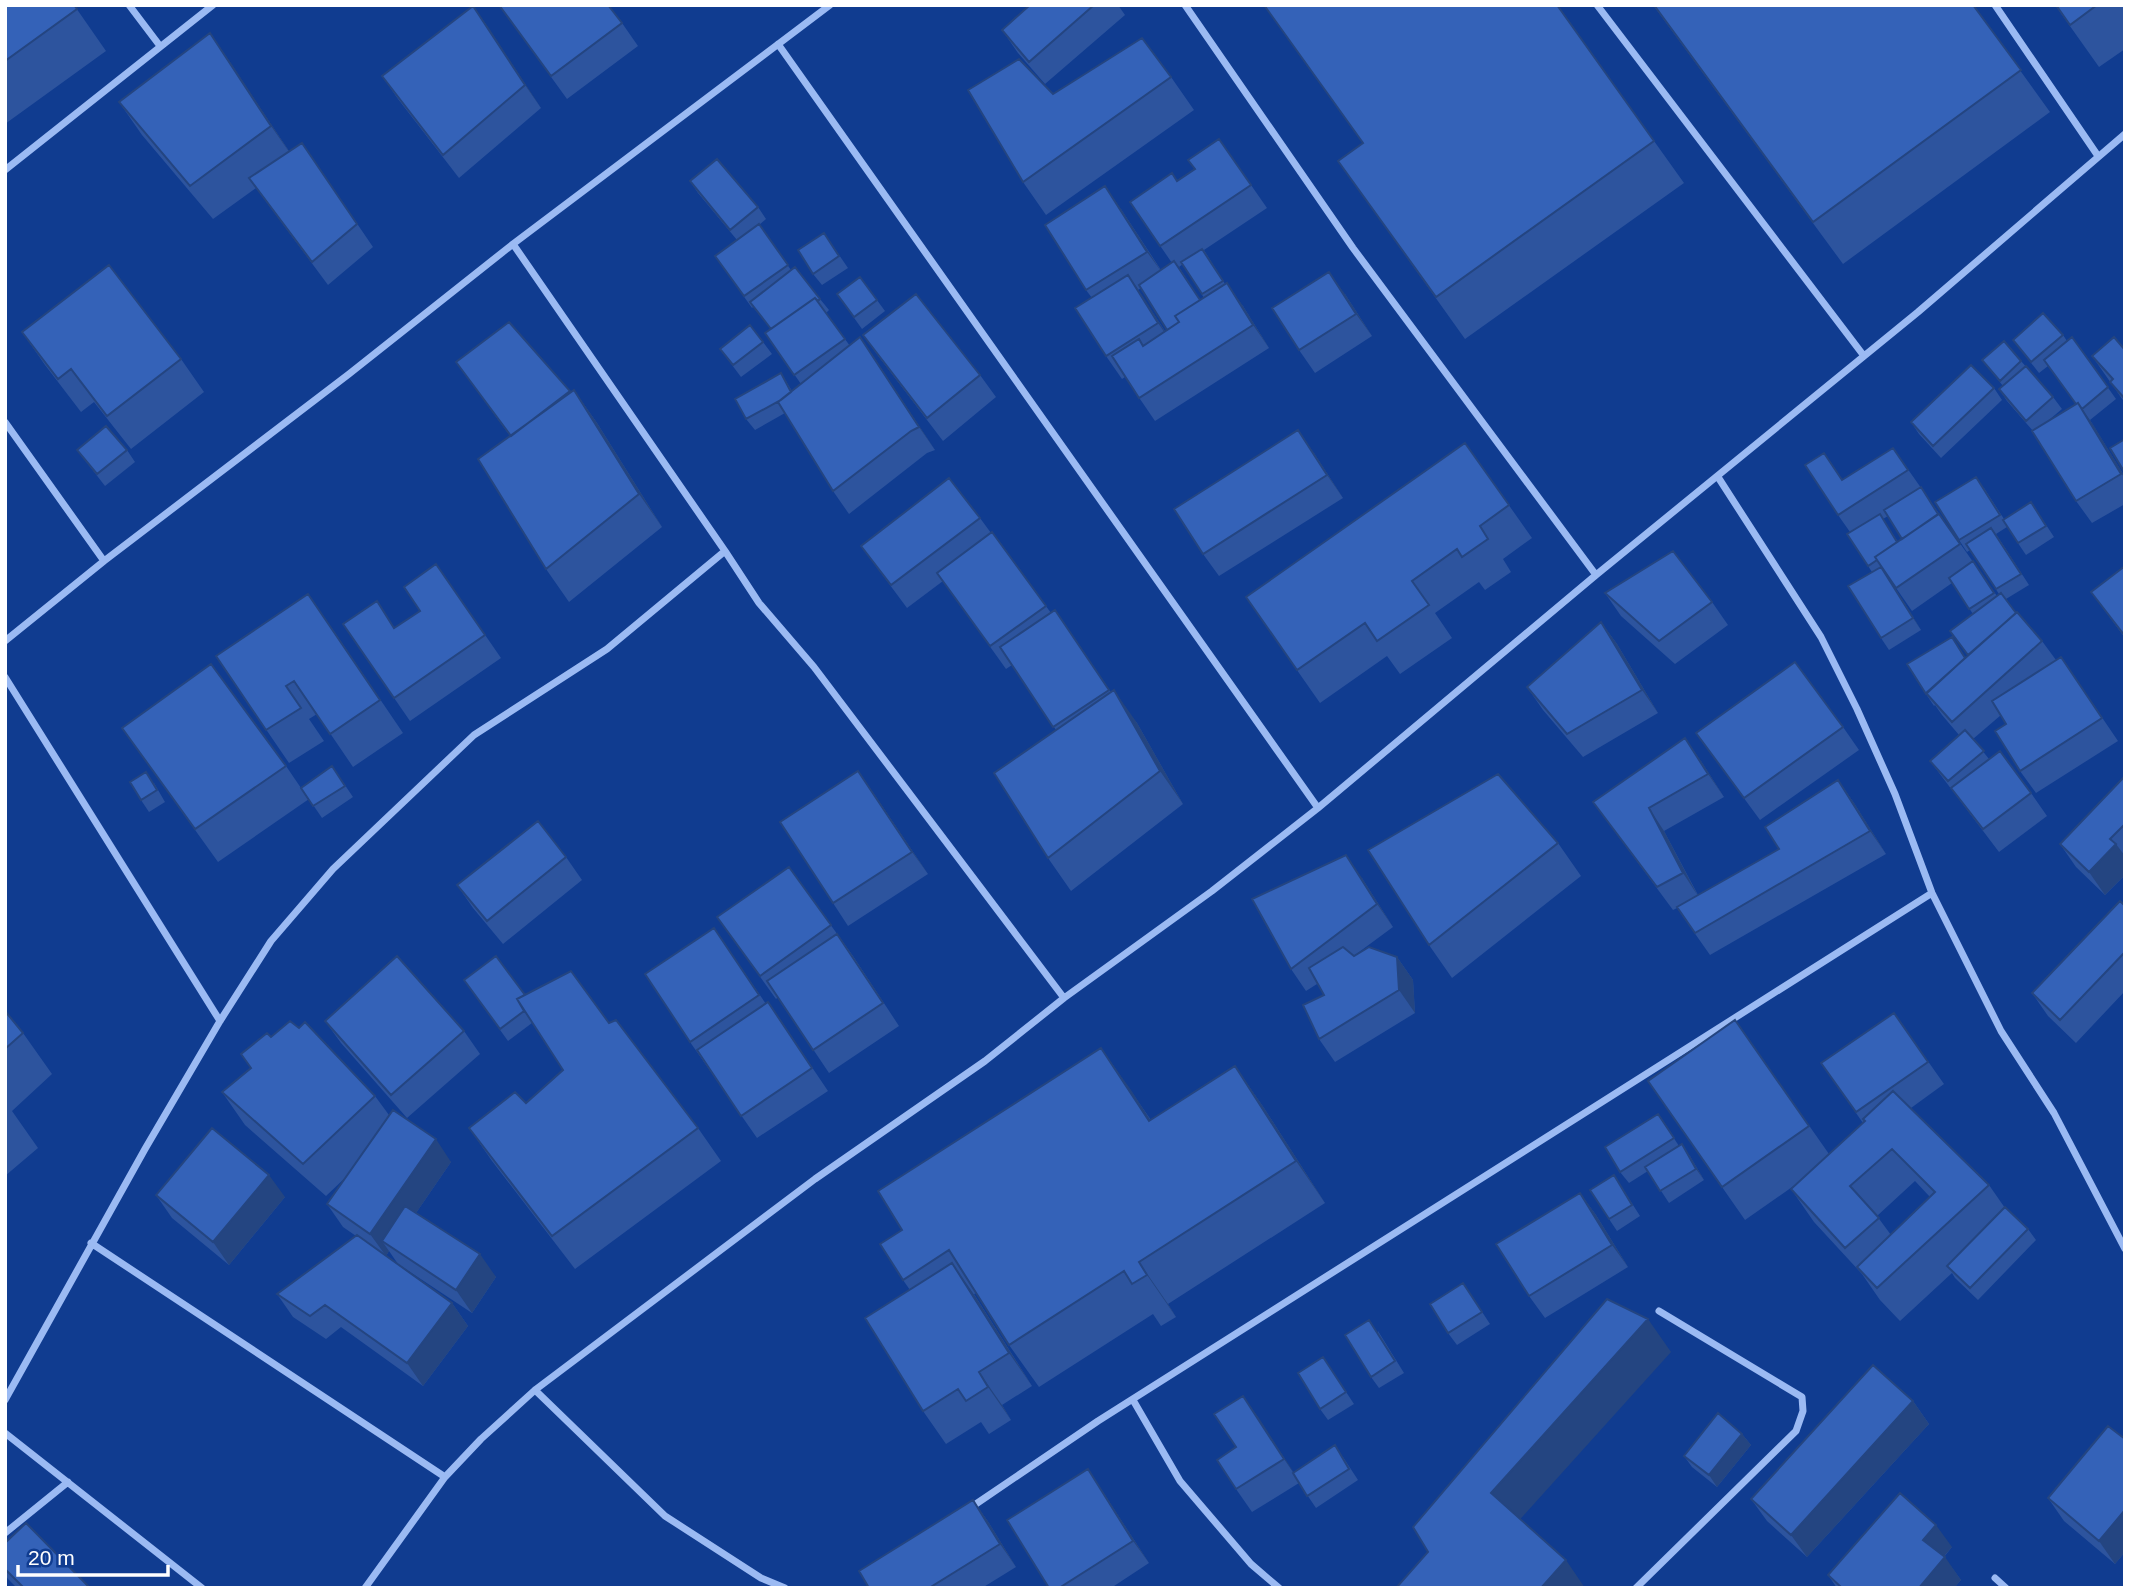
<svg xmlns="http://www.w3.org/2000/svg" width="2130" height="1593" font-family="Helvetica,sans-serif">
	<rect width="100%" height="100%" fill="#103c90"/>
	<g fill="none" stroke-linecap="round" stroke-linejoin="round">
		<path stroke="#9bbaf3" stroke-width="7" d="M129,5L160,46
			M1185,5L1353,248L1596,575
			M1597,5L1864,356
			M1995,5L2098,156
			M778,44L1318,808
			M5,170L213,5
			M513,244L725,551L759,603L814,667L1064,998
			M5,422L104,561
			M1718,477L1821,637L1857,709L1895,794L1932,893L2001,1031L2054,1113L2125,1249
			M5,641L104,561L349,374L513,244L830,5
			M5,677L220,1021
			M91,1243L445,1477
			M535,1390L665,1516L761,1578L785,1588
			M5,1400L145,1149L220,1021L271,941L333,869L474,735L607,649L725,551
			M1133,1400L1180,1481L1251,1564L1279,1588
			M5,1433L202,1588
			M970,1508L1098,1421L1932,893
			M5,1533L68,1482
			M1995,1578L2006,1588
			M365,1588L445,1477L481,1439L535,1390L815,1179L985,1061L1064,998L1212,891L1318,808L1596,575L1918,312L2125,134
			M1636,1588L1796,1431L1803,1411L1802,1397L1659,1311"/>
	</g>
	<path fill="#2d549e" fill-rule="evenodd" d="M5,5H74L106,51L5,124Z
		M499,5L622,23L638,46L567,99Z
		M1030,5H1118L1125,15L1045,84L1018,53L1002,30Z
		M1264,5H1557L1684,183L1465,339L1338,161L1363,143Z
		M1653,5H1973L2050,112L1843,264Z
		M2055,5H2125V49L2099,67Z
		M473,6L541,108L459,178L398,99L382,76Z
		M210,33L289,151L302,143L373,247L328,285L256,188L213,219L142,135L119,102Z
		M1171,77L1194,110L1046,215L1023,182L1053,94Z
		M1219,139L1267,208L1204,250L1225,284L1243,306L1269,348L1155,421L1125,377L1122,379L1106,356L1092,298L1086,290L1121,209L1161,270L1172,263L1130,202L1178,180L1195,169ZM1183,264L1204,298L1200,300L1179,267ZM1141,288L1167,330L1165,331L1138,290Z
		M690,181L758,207L766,219L759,225L791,270L820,299L829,310L826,313L850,346L860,337L935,450L927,453L849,514L833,491L785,413L755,430L746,419L781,373L792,391L801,384L765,333L771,329L753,307L752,308L715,256L737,240L698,193Z
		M824,233L848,268L822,285L813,274Z
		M860,277L885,311L862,329L837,294Z
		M1345,294L1372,336L1315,373L1299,350Z
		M509,322L571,392L574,390L597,423L662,527L569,602L546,569L510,436L456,362Z
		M22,332L181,359L204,392L131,449L94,402L81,412L45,365Z
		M863,335L980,375L996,397L943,441L879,357Z
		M2063,335L2067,341L2072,337L2116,399L2090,420L2125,477V504L2092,523L2076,501L2033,431L2007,401L1999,389L2003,386L1982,360L2021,361L2053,397L2062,409L2043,425L2076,404L2048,366L2039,373L2013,340Z
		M763,342L772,354L741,377L720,349Z
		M2125,350V403L2092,356Z
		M1994,388L2002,400L1941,458L1919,434L1911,422Z
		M1465,443L1532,538L1503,559L1511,572L1485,590L1479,582L1435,613L1452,638L1400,674L1387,656L1320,703L1246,597Z
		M1893,448L1997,596L1999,594L1970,550L1967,552L1959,540L1984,488L2004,519L2039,514L2054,537L2026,555L2007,527L1996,534L2029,585L2006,599L2016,613L2042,641L2056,660L2061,657L2118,741L2036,793L2020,771L2006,724L2001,715L1973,739L1989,759L2031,793L2047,816L1999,852L1930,761L1959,735L1942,715L1935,705L1934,706L1926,694L1968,656L1973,614L1952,583L1912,611L1885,572L1921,630L1889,650L1881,638L1872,572L1847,534L1850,532L1838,515L1843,480ZM1888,516L1902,539L1898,542L1883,519Z
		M77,450H127L135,462L105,486Z
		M1314,453L1343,498L1219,576L1203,554Z
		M980,518L991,533L992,532L1051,613L1111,692L1137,723L1183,804L1071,891L1048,858L1056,730L1012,665L1006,669L943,581L907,608L861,546Z
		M436,564L501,658L410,721L343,624L395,627L420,611Z
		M2125,566V638L2091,592Z
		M1605,593L1712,602L1728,625L1675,664L1621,616Z
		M1601,622L1617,644L1658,713L1583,757L1543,710L1527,687Z
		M331,627L403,733L353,767L317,714L309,719L324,741L289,763L216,656Z
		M1843,727L1859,750L1760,820L1696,733Z
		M122,728L286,766L301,788L332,766L353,797L322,818L309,799L218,862Z
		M1701,761L1724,797L1664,831L1698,895L1779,849L1838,780L1854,803L1886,854L1710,955L1677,908L1673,910L1593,802Z
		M2125,776V875L2105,895L2076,867L2060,844Z
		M154,783L165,802L149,812L141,800Z
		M874,794L928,874L848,926L833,903Z
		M1558,843L1581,876L1452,978L1429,945Z
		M566,857L582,880L503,944L473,908L457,885Z
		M789,867L853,956L899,1026L829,1073L778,997L776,999L717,917Z
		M1362,878L1393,927L1355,955L1397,957L1413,980L1415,1013L1335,1062L1319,1039L1324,995L1317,984L1306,991L1291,969Z
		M2125,906V991L2076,1043L2048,1016L2032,993Z
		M714,928L766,1004L768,1002L828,1091L757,1138L690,1042Z
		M464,980L525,995L609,1023L698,1128L721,1161L575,1269L492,1161L469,1128L526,1103L563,1070L532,1023L508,1041Z
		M5,1011L23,1033L52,1074L12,1111L38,1148L5,1176Z
		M1894,1013L1944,1084L1911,1108L1989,1185L2005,1208L2028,1229L2036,1240L1978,1300L1955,1278L1952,1273L1900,1321L1880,1300L1862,1274L1814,1222L1791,1189L1795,1185L1745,1220L1648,1081L1735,1020L1829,1154L1863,1123L1821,1063ZM1915,1181L1930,1197L1891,1235L1877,1216Z
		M325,1021L464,1031L480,1054L407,1118L341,1043Z
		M271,1037L375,1096L389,1115L451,1162L416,1213L496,1277L472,1313L398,1264L389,1251L386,1256L452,1303L468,1326L423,1386L341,1327L326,1339L293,1317L277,1294L356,1236L343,1227L327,1204L345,1178L326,1196L245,1125L222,1092L251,1068Z
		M1101,1048L1151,1120L1235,1066L1264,1108L1325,1203L1168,1304L1176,1317L1161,1326L1153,1314L1039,1387L1009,1345L977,1293L974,1294L1032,1386L1002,1405L1011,1420L989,1434L981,1422L946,1444L923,1411L910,1290L903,1280L902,1230Z
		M1658,1114L1679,1146L1690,1156L1704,1180L1669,1203L1648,1171L1629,1183L1620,1172Z
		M1614,1175L1640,1216L1617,1231L1609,1219Z
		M1580,1193L1596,1215L1628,1267L1545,1318L1529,1296Z
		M156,1195L285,1197L229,1265L172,1218Z
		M1463,1283L1490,1324L1457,1345L1448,1333Z
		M1378,1331L1404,1373L1379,1388L1371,1377Z
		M1323,1357L1354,1404L1328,1420L1320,1409Z
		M1243,1396L1293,1472L1343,1457L1358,1480L1316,1508L1299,1483L1252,1512L1236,1489V1447Z
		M1913,1401L1929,1424L1807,1557L1767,1521L1751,1499Z
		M1742,1434L1751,1445L1717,1487L1692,1467L1684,1456Z
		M2125,1439V1552L2115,1564L2064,1521L2048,1498Z
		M1088,1469L1103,1492L1149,1563L1111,1588H1049Z
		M973,1500L989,1523L1016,1567L982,1588H869Z
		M26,1523L89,1588H17L8,1579L5,1574V1543Z
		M1952,1547L1944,1557L1961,1580L1954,1588H1837L1828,1575Z"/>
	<path fill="#244581" d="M473,6L489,28L541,108L525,85Z
		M210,33L233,66L294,159L271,126Z
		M1105,186L1121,209L1163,274L1147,252Z
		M1329,272L1345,294L1372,336L1356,314Z
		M1128,275L1144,298L1174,346L1158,323Z
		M1227,283L1243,306L1269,348L1253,325Z
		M860,337L876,360L935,450L919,427Z
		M574,390L597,423L662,527L639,494Z
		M2078,403L2094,426L2125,477V479Z
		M1298,430L1314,453L1343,498L1327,475Z
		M1881,567L1889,578L1921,630L1913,618Z
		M1601,622L1617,644L1658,713L1642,690Z
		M1114,690L1137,723L1183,804L1160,771Z
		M1685,738L1701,761L1724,797L1708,774Z
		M858,771L874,794L928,874L912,852Z
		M1838,780L1854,803L1886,854L1870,831Z
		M1649,808L1664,831L1698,896L1683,873Z
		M2116,844L2125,856V875L2105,895L2089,872Z
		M1346,855L1362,878L1393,927L1377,904Z
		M1397,957L1413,980L1415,1013L1399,990Z
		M1101,1048L1131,1090L1178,1163L1149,1121Z
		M1235,1066L1264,1108L1325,1203L1296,1161Z
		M436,1139L451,1162L392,1248L382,1241L389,1251L386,1256L370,1234Z
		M1682,1144L1690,1156L1704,1180L1696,1169Z
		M269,1175L285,1197L229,1265L213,1242Z
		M1580,1193L1596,1215L1628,1267L1612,1245Z
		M480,1254L496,1277L472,1313L456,1290Z
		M1139,1262L1168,1304L1176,1317L1147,1275Z
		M952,1263L975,1296L1032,1386L1009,1353Z
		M452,1303L468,1326L423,1386L407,1363Z
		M1648,1319L1671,1352L1514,1526L1491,1493Z
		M979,1372L1002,1405L1011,1420L988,1387Z
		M1243,1396L1259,1418L1300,1482L1284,1459Z
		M1913,1401L1929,1424L1807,1557L1791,1535Z
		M1742,1434L1751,1445L1717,1487L1709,1475Z
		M1088,1469L1103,1492L1149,1563L1133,1541Z
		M973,1500L989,1523L1016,1567L1000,1544Z
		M2125,1510V1552L2115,1564L2099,1541Z
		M1936,1525L1952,1547L1939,1562L1923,1540Z
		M1945,1557L1961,1580L1954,1588H1919Z
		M1566,1560L1585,1588H1541Z"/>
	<path fill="#3462b8" stroke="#244581" stroke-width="2" d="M5,5H74L77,9L5,61Z
		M499,5H608L622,23L551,76Z
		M1030,5H1094L1029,62L1002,30Z
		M1264,5H1557L1654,141L1436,297L1338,161L1363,143Z
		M1654,5H1973L2021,70L1813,222Z
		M2056,5H2097L2070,25Z
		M473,6L525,85L443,155L382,76Z
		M210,33L271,126L190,186L119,102Z
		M1142,38L1171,77L1023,182L968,90L1019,59L1053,94Z
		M1219,139L1251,185L1160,246L1130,202L1172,173L1177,181L1195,169L1188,160Z
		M302,143L357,224L312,262L249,178Z
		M717,159L758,207L730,230L690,181Z
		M1105,186L1147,252L1086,290L1045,225Z
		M759,224L788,265L744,296L715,256Z
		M824,233L839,256L813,274L798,250Z
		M1202,249L1223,281L1202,294L1181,262Z
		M1174,261L1200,300L1175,316L1179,322L1167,330L1139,285Z
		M109,265L181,359L107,416L71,369L58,379L22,332Z
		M795,267L820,299L818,301L815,298L771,329L750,302Z
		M1329,272L1356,314L1299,350L1272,308Z
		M1128,275L1158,323L1106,356L1075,308Z
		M860,277L877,300L854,317L837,294Z
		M1227,283L1253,325L1139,398L1112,356L1139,339L1143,346L1179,322L1175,316Z
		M916,294L980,375L927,418L863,335Z
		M815,298L845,339L794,375L765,333Z
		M2043,313L2063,335L2031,362L2013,340Z
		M509,322L570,391L511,436L456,362Z
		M750,325L763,342L733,365L720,349Z
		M860,337L919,427L911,431L833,491L778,402Z
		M2072,337L2108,387L2082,409L2078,403L2076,404L2044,360Z
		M2114,337L2125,350V399L2110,382L2113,379L2092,356Z
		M2004,341L2021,361L2000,381L1982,360Z
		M1971,365L1994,388L1933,446L1911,422Z
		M2026,366L2053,397L2026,421L1999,389Z
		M781,373L791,392L781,400L746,419L735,399Z
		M574,390L639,494L546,569L478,459Z
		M2078,403L2121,474L2076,501L2032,431Z
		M106,426L127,450L97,474L77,450Z
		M1298,430L1327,475L1203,554L1174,509Z
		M2125,439V473L2110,448Z
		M1465,443L1509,505L1480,526L1488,539L1462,557L1457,549L1412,581L1429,605L1377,641L1365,623L1297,670L1246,597Z
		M1893,448L1908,470L1838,515L1805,465L1824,453L1842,480Z
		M1976,477L2000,515L1959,540L1935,502Z
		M949,478L980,518L891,585L861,546Z
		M1921,487L1938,514L1902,539L1884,510Z
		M2031,502L2046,526L2018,543L2003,520Z
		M1880,514L1897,542L1875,557L1877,560L1868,566L1847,534Z
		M1939,514L1960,544L1896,588L1875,557Z
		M1991,528L2021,574L1996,589L1966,544Z
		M992,532L1046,606L990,646L937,573Z
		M1673,551L1712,602L1659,641L1605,593Z
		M1973,561L1994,593L1969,609L1949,578Z
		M436,564L485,635L394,698L343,624L377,601L394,628L420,611L404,587Z
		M2125,566V636L2091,592Z
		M1881,567L1913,618L1881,638L1848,586Z
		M2001,593L2016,613L1968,655L1950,631Z
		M308,594L380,700L330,734L294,681L286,686L301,708L266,730L216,656Z
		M1055,610L1109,690L1053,727L1000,647Z
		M2017,612L2042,641L1952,722L1926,693Z
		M1601,622L1642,690L1567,734L1527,687Z
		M1952,637L1965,658L1926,694L1907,664Z
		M2061,657L2102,718L2020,771L1995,731L2006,724L1992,701Z
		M1795,662L1843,727L1744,798L1696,733Z
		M211,664L286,766L195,829L122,728Z
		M1114,690L1160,771L1048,858L994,773Z
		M1965,730L1984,751L1948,781L1930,761Z
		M1685,738L1708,774L1649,808L1683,873L1657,887L1593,802Z
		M2000,751L2031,793L1983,829L1951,788Z
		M332,766L345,786L313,806L301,788Z
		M858,771L912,852L833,903L780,822Z
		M146,772L157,790L141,800L130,782Z
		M1498,774L1558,843L1429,945L1368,850Z
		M2125,776V824L2110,839L2116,844L2089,872L2060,844Z
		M1838,780L1870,831L1695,933L1677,907L1779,849L1765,827Z
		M538,821L566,857L487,921L457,885Z
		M1346,855L1377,904L1291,969L1252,899Z
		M789,867L831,925L760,976L717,917Z
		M2120,901L2125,906V952L2060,1020L2032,993Z
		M714,928L759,995L690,1042L645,974Z
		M837,934L883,1003L813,1050L767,981Z
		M1343,947L1354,956L1369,947L1397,957L1399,990L1319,1039L1303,1005L1324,995L1309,968Z
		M397,956L464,1031L391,1095L325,1021Z
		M496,956L525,995L517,999L524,1011L500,1029L464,980Z
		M571,971L609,1023L616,1020L698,1128L552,1236L469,1128L515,1092L526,1103L563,1070L517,999Z
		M768,1002L812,1068L741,1116L697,1050Z
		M5,1011L23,1033L5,1049Z
		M1894,1013L1928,1062L1856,1112L1821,1063Z
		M1735,1020L1809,1126L1722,1187L1648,1081Z
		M290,1021L299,1028L305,1022L375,1096L303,1164L222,1092L251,1068L241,1054L267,1033L271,1037Z
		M1101,1048L1149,1121L1235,1066L1296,1161L1139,1262L1147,1275L1132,1284L1124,1271L1009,1345L949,1250L903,1280L880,1244L902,1230L878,1191Z
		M1893,1091L1989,1185L1877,1288L1857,1267L1935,1192L1892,1149L1850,1186L1879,1218L1845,1248L1791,1189L1865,1121L1863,1119Z
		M393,1110L436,1139L370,1234L327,1204Z
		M1658,1114L1674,1138L1620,1172L1605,1147Z
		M212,1128L269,1175L213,1242L156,1195Z
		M1682,1144L1696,1169L1660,1191L1645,1167Z
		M1614,1175L1632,1205L1609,1219L1590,1190Z
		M1580,1193L1612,1245L1529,1296L1496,1244Z
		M405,1206L480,1254L456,1290L382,1241Z
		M2005,1207L2028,1229L1970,1288L1947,1266Z
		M357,1235L452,1303L407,1363L325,1305L310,1316L277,1294Z
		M952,1263L1009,1353L979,1372L988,1387L966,1401L958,1389L923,1411L865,1318Z
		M1463,1283L1482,1312L1448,1333L1430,1304Z
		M1607,1299L1648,1319L1491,1493L1566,1560L1541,1588H1396L1428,1552L1413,1527Z
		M1369,1320L1395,1361L1371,1377L1345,1335Z
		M1323,1357L1346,1392L1320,1409L1298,1373Z
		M1873,1365L1913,1401L1791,1535L1751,1499Z
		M1243,1396L1284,1459L1236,1489L1217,1460L1236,1447L1214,1414Z
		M1718,1413L1742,1434L1709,1475L1684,1456Z
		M2108,1426L2125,1439V1510L2099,1541L2048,1498Z
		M1335,1445L1349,1469L1307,1496L1293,1473Z
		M1088,1469L1133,1541L1059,1588H1049L1007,1520Z
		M1900,1493L1936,1525L1923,1540L1945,1557L1919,1588H1842L1828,1575Z
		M973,1500L1000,1544L929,1588H869L859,1571Z
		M26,1523L88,1586L87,1588H24L5,1569V1543Z"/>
	<rect width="2130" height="1593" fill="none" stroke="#ffffff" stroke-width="14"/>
	<path d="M18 1565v10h150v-10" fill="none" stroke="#ffffff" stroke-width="3.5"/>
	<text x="28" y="1565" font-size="21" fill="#ffffff" stroke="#103c90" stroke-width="5" paint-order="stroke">20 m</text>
</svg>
